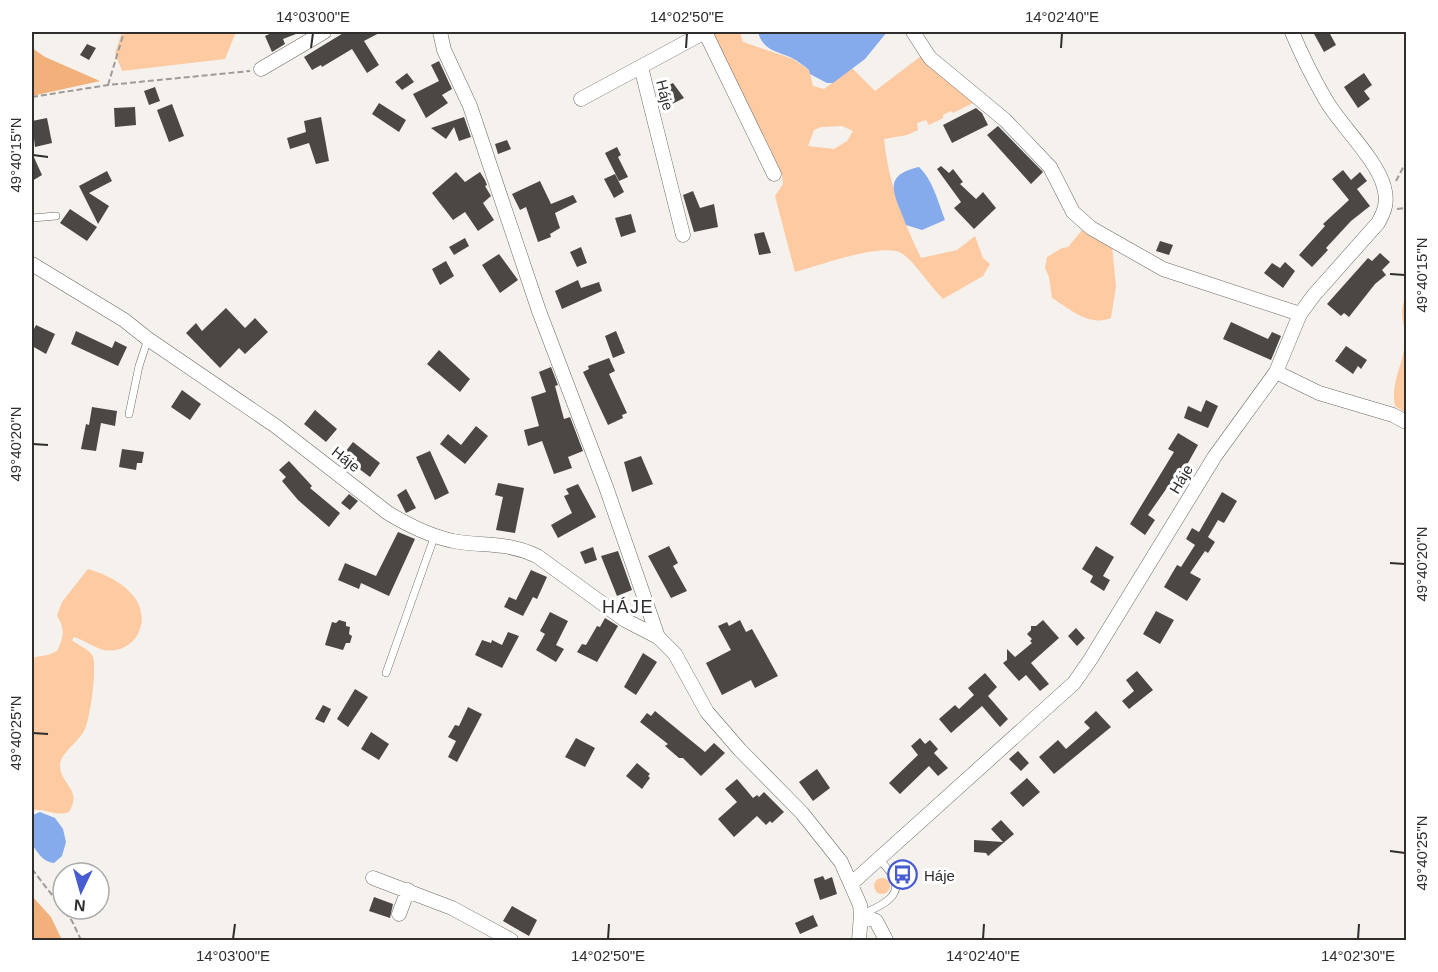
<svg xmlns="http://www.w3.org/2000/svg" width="1438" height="972" font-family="Helvetica,sans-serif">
	<rect width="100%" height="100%" fill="#f5f1ed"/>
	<path fill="#fdcaa1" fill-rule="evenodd" d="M122,32H236L225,59L122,71L115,53Z
		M709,32H740L743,42L793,59L809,70L813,86L824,89L852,68L875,91L921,56L977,101L953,113L951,111L943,115V118L929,125L926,120L917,123L918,130L907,135L884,139C888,181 903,221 921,258L957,250L975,236L983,258L990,264L983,276L943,299C930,286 917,265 903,254C884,241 818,266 795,272L775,196L783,184L782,175L756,131ZM842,126L853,131L847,141L834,149L808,146L814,130L821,127Z
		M1083,229L1112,246L1116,286L1111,318C1089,327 1070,309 1052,298L1049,277L1045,268L1047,257L1062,248L1068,247Z
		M1406,294V413L1395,406C1390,382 1404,364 1405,341C1405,320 1398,317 1406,294Z
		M88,569C105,574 124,583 135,598C152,622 135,655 104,650C95,648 84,640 74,637L72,640C77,645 91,650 93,657C97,669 90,721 84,731C78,742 60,754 60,765C60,785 83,789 69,812C54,817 47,808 32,810V667L35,657L48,655L57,651C63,639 66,629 57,616L62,602Z
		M874 886a8 8 0 1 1 16 0a8 8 0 1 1-16 0Z"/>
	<path fill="#f2b07b" d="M32,48L45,57L100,81L32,96Z
		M32,896L51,917L62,940H32Z"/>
	<path fill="#85abec" d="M758,32H887L865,59L833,83H827L810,74L809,70C804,66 798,61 792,58C777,51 763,51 758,32Z
		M919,167C933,180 938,202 945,220L922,230L906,225C896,196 879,176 919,167Z
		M40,812L55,818L63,829L66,842L62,856L54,863C43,862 37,852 32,844L33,815Z"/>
	<path fill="#4b4745" d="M274,32H301L283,39L285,44L272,52L265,36Z
		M345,32H381L364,41L379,65L367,73L352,49L322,67L321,65L312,70L304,57Z
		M1313,32H1329L1336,45L1324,52Z
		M87,44L96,48L89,60L80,55Z
		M439,61L452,89L442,95L448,103L426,118L413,94L439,81L431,65Z
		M407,73L414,82L402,90L395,82Z
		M1364,73L1372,85L1364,91L1370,99L1358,108L1344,87Z
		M673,83L684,98L670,105L661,89Z
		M155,87L160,101L149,105L144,91Z
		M379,103L406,120L399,132L372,114Z
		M172,104L184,136L169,142L157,110Z
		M135,107L136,125L115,127L114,108Z
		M976,108L982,113L988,125L952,143L943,125Z
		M321,117L329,161L316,164L309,143L290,149L287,138L306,132L304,121Z
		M464,117L471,137L459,141L454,127L446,139L431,128Z
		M47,118L52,143L35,147L32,121Z
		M998,126L1043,172L1031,184L987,135Z
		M507,140L511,149L498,154L495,144Z
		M617,147L621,155L618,157L628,177L619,181L605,153Z
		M32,153L42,175L32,181Z
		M941,166L949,173L953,169L963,182L960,184L976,199L983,192L996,208L974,229L954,208L961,202L937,169Z
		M1343,170L1351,180L1360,172L1367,181L1357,189L1370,206L1351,221L1326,248L1328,250L1312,267L1299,255L1325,226L1323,224L1349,200L1332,179Z
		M107,171L112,181L89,193L109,206L98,224L79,186Z
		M456,172L465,182L480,172L485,180L487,185L485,186L491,196L483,203L494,220L478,231L465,212L453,220L432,193Z
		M615,174L624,192L614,198L604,179Z
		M540,181L551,204L573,195L577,202L555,213L560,228L550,234L551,237L538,242L526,207L520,210L512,194Z
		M693,191L700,208L714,204L718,227L694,232L683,195Z
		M70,209L97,227L87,241L60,223Z
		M631,214L636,232L621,237L615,218Z
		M764,232L771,253L759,255L754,234Z
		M465,238L469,246L454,255L449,247Z
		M1160,241L1173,245L1169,255L1156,251Z
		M581,247L587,263L577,267L570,252Z
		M1380,253L1390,262L1382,270L1386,275L1375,284L1349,317L1344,313L1341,316L1327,304L1368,258L1372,261Z
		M499,254L518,280L500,293L482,265Z
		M446,261L454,276L440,285L432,269Z
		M1285,262L1295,271L1283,288L1264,273L1272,263L1280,268Z
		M578,280L581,288L599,282L602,291L562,309L555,291Z
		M226,308L245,328L255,318L268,332L245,354L239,348L220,368L186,333L196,323L202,331Z
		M1231,322L1268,339L1272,332L1281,336L1271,360L1223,339Z
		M36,325L55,334L46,354L32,346V333Z
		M76,331L112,348L115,341L127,347L118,366L71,344Z
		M616,331L625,353L613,358L605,336Z
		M1346,346L1367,360L1361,369L1358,366L1353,374L1335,361Z
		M439,350L470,379L460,392L427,364Z
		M609,358L615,371L609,374L627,413L622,415L623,418L608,425L583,372L589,369L588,366Z
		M551,367L558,385L555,386L564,419L570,417L583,451L568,457L572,468L554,474L542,441L528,446L524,430L539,426L531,397L546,392L539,372Z
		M182,390L201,404L190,420L171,407Z
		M1206,400L1218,406L1208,428L1184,418L1188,406L1201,412Z
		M92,407L117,411L115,426L101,423L96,451L81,449L86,424L89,425Z
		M315,410L337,429L326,442L304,424Z
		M476,426L488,436L465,464L440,444L448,434L461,445Z
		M1178,433L1198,445L1174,488L1169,485L1148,515L1155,520L1145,535L1130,524L1174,452L1168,449Z
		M353,442L380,463L370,477L342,456Z
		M122,449L144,452L142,463H137L136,470L119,467Z
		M430,451L449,493L435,500L416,457Z
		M641,456L653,484L632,492L624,462Z
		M289,461L312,486L310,488L340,513L329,527L298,500L282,481L286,477L279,470Z
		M498,483L524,488L515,533L496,530L503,497L495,495Z
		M578,484L596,517L558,538L551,525L572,513L564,496L569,494L566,489Z
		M406,489L416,508L406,513L397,495Z
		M1222,492L1237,501L1224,523L1218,520L1208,537L1215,542L1208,553L1205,551L1190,573L1201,579L1187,601L1164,587L1177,565L1181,567L1195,545L1186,539L1192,528L1199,532Z
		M349,494L358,501L350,510L341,503Z
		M398,532L415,539L389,596L361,583L359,589L338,580L345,563L376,576Z
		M669,546L678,563L673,566L687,591L671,598L648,556Z
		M1096,546L1114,557L1103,576L1110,580L1104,591L1090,582L1093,576L1082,569Z
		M593,547L597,560L585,564L580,552Z
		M618,551L632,590L617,596L601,556Z
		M531,570L547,577L537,599L533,597L523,616L504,607L509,597L516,600Z
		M1156,611L1174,620L1160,644L1143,634Z
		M550,612L568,621L556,645L564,649L556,662L536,650L545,634L540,631Z
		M605,618L618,626L597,662L577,652L582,644L586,645L597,626L600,627Z
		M339,620L346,622V626L350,627L349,634L352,636L350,643H346L343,650L325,645L332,622L336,623Z
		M740,620L746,632L752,629L778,676L755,688L751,680L722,695L706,663L731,650L718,626L727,622L729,626Z
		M1043,620L1059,638L1031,663L1049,684L1040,691L1026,675L1019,681L1003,663L1007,660V649L1015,657L1032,643L1030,641L1032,639L1027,634L1031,630V626H1036Z
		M1076,628L1085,638L1077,646L1068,636Z
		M508,632L519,636L502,668L475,655L482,640L491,643L492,640L502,645Z
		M643,653L657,662L636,695L624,687Z
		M1137,671L1153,690L1129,709L1122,701L1134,691L1126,680Z
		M985,673L997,687L988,696L1008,719L1000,727L982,706L951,733L939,719L955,705L959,709L974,695L968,688Z
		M355,689L368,697L348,727L337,719Z
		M323,705L331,709L324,723L315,719Z
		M468,707L482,714L457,762L448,757L456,741L448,737L455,725L459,726Z
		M655,711L705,752L714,743L725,753L701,776L683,758H679L665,746L668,744L640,722L647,713L651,716Z
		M1096,711L1111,727L1054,774L1039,757L1058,740L1066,749L1090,728L1084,722Z
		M371,732L389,744L379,760L361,749Z
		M576,738L595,748L585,767L565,757Z
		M920,738L925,744L930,740L938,749L934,753L948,768L938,776L929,766L900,794L889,783L918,755L911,746Z
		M1018,751L1029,763L1021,771L1009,759Z
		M637,763L650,774L648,776L650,778L642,789L626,776Z
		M817,769L830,788L813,801L799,782Z
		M1027,778L1040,792L1023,807L1010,793Z
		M737,779L753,798L757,795L759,797L764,792L784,812L772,823L770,821L766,825L757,816L734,837L718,819L737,802L725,789Z
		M1001,820L1014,834L988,856L986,853L974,852V840L1003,842L991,829Z
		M823,876L825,880L832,877L837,894L820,900L814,881V879Z
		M374,897L393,904L390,918L369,911Z
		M512,906L537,920L529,936L503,921Z
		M813,915L818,926L800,934L795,923Z"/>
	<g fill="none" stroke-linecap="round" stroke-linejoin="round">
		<defs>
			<path id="lane" d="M32,218L56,216
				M129,414L139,366L148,339
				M386,673L435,535
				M861,915C875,908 905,898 893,877C890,870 883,864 878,858"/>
			<path id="street" d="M440,32L444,50L470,106L539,311L606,487L658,637
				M913,32L930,58L1005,120L1050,167L1073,212L1091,228L1163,269L1300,314
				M641,67L683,235
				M261,69L324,32
				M581,99L705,32L774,174
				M32,264L124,320L148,339L277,427L388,513C408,525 430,536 453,541C485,547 505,541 537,556L625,620L658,637L675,654L707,712L740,750L802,813L841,862L860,905L861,915L859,940
				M1276,372L1319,393L1393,415L1406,422
				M373,878L452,908L511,940
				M852,883L1074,683L1090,660L1215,456L1276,372L1300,314L1314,295L1378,223C1385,211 1388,201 1384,187C1377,160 1343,128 1327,102C1314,80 1302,56 1292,32
				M399,914L408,890
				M861,915L876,921L886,940"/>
		</defs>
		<use href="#lane" stroke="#6c6966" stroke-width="8"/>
		<use href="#street" stroke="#6c6966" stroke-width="15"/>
		<path stroke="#9e9b98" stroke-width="2" stroke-dasharray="6 3" stroke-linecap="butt" d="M108,85L124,32
			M32,97L108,85L250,71
			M1396,181L1406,162
			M1397,209L1406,208
			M32,869L72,921L81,940"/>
		<use href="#lane" stroke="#fff" stroke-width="7"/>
		<use href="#street" stroke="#fff" stroke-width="14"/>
	</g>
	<path fill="none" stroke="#302e2d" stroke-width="2" d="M311,48L313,33M686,48L687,33M1061,48L1062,33M33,155L48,157M1390,274L1405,275M33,444L48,445M1390,563L1405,564M33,733L48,734M1390,851L1405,853M233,939L235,924M608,939L609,924M983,939L984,924M1358,939L1359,924"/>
	<defs>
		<symbol id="bus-ring" viewBox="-11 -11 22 22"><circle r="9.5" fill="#fff" stroke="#475cd0" stroke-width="1.5"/><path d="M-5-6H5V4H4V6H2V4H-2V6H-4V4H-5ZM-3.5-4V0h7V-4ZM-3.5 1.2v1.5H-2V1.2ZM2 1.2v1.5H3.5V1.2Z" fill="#475cd0"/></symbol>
	</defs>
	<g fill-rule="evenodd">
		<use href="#bus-ring" x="886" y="858" width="33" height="33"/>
	</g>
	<g text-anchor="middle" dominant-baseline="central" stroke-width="6" stroke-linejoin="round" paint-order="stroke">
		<g font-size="15" fill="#302e2d" stroke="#fff">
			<text transform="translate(665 95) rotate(76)">Háje</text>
			<text transform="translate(346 459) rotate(38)">Háje</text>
			<text transform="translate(1181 479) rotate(-59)">Háje</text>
		</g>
		<g font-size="15" fill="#302e2d" stroke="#fff" text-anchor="start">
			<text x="924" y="875">Háje</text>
		</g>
		<g font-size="18" letter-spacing="1.5" fill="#302e2d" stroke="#fff">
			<text x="628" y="607">HÁJE</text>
		</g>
	</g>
	<rect width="1438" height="972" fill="none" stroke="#ffffff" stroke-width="66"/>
	<g transform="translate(81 891) rotate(185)"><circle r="28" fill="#ffffff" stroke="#acabab" stroke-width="1.5"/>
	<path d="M0-4.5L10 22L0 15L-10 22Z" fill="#475cd0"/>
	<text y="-9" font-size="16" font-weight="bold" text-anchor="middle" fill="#302e2d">N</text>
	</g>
	<rect x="33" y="33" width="1372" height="906" fill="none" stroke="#302e2d" stroke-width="2"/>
	<g font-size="15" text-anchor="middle" fill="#302e2d">
		<text x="313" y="22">14°03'00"E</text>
		<text x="687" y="22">14°02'50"E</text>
		<text x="1062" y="22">14°02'40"E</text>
		<text transform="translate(16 155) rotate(-90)" y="5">49°40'15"N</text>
		<text transform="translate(1422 275) rotate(-90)" y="5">49°40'15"N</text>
		<text transform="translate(16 444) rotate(-90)" y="5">49°40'20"N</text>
		<text transform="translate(1422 564) rotate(-90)" y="5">49°40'20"N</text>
		<text transform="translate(16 733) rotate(-90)" y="5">49°40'25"N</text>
		<text transform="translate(1422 853) rotate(-90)" y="5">49°40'25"N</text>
		<text x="233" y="961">14°03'00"E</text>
		<text x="608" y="961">14°02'50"E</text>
		<text x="983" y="961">14°02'40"E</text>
		<text x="1358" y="961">14°02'30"E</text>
	</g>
</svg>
